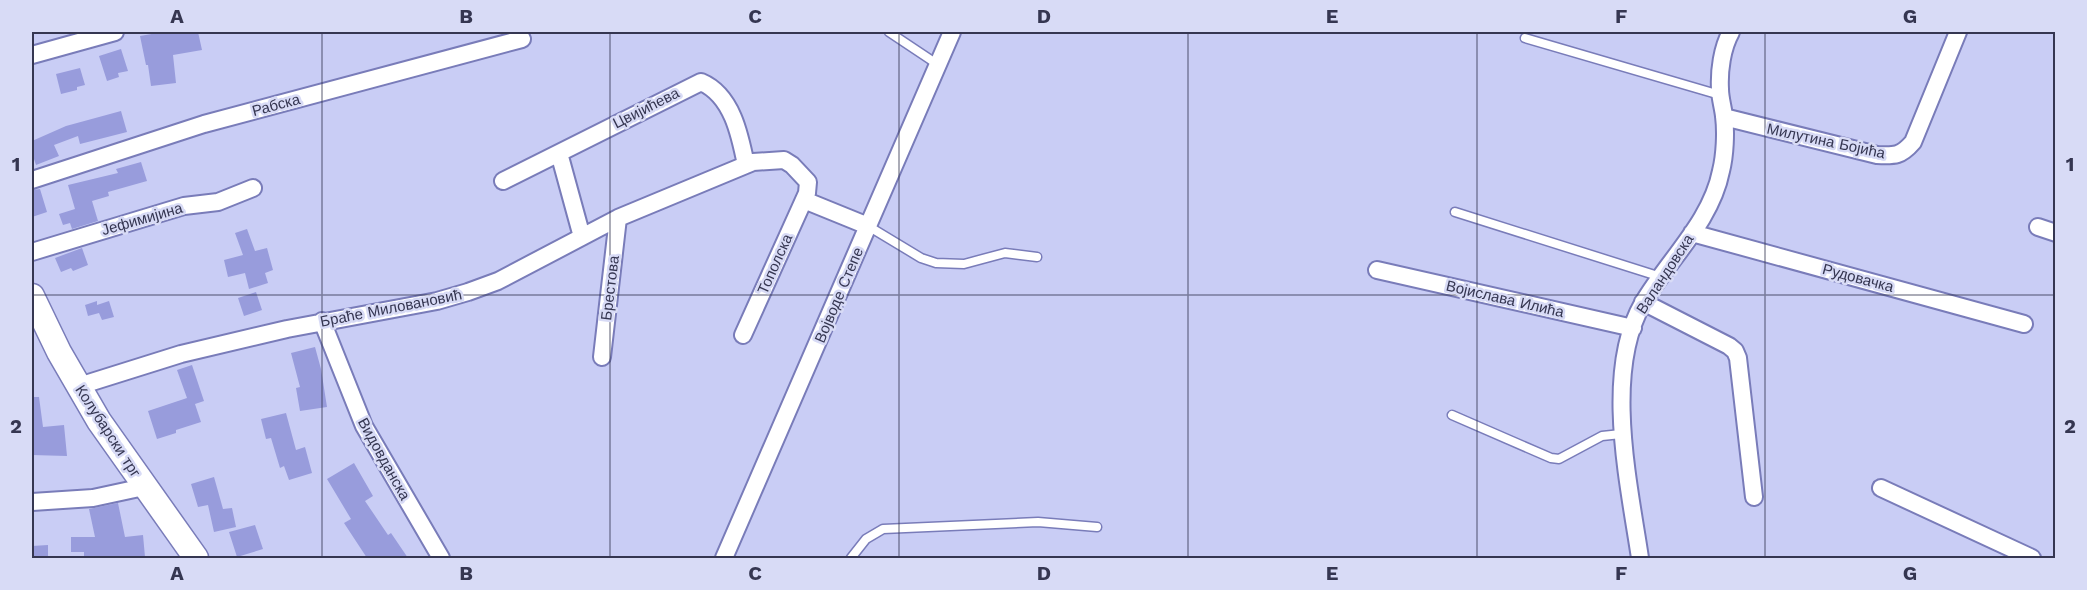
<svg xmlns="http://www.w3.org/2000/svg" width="2087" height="590" font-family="'Work Sans',sans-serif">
	<rect width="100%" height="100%" fill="#c9cdf5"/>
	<path fill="#989cdc" d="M163,32H198L202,50L173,55L176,83L151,86L148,65H146L140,36Z
		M121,49L128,71L118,73L119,77L107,81L99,56Z
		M80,68L85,85L77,87V90L61,94L56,74Z
		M121,111L127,132L80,144L78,136L54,145L59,156L36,165L32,153V141L66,126Z
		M141,162L147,181L108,192L109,196L92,201L98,221L72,229L70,223L63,225L59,214L75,209L68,185L118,173L116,169Z
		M40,189L47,212L32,217V190Z
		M247,229L255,251L267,248L273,270L265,273L268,283L249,289L245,273L228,277L224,260L243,255L235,233Z
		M82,248L88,265L73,271L71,268L61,272L55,258Z
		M256,292L262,310L244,316L238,298Z
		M97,301V305L109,301L114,317L102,320L99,313L88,316L85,305Z
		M315,347L321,369L327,407L300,411L296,388L300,387L291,353Z
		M192,365L204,401L195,404L201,422L176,430V433L157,439L148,411L187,398L177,370Z
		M32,397H39L43,427L64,425L67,456L32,455Z
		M286,413L296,450L305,447L312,473L289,480L284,466L280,468L271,438L266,439L261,419Z
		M354,463L373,496L365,501L388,535L391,533L408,558H367L344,523L351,519L327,479Z
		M214,477L223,509L232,508L236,527L214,532L208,505L198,507L191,484Z
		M118,503L125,537L143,535L145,557L84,558V552H71V537H95L89,509Z
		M255,525L263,549L237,557L229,532Z
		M48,545V558H32V546Z"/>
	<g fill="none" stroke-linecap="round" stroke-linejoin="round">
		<defs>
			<path id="lane" d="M889,32L937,64
				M1525,38L1720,95
				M1455,212L1661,277
				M868,226L921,258L936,263L964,264L1005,253L1037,257
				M1452,415L1551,458L1559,459L1602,436L1621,434
				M851,558L866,539L883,529L1038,522L1097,527"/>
			<path id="street" d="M32,55L115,32
				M1724,117L1877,155C1895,156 1901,156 1913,142L1958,32
				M559,153L582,237
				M32,180L204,124L522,39
				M503,181L701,82C732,95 740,135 746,165
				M804,200L868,226
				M2038,227L2056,233
				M1692,233L2024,324
				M32,252L184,206L218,202L253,188
				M1377,270L1633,328
				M1643,302L1729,346L1735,351L1738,358L1754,497
				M322,321L364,426L441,558
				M602,357L618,218
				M79,386L181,354L287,329L437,301L468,292L498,281L618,218L753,162L784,160L792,165L808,182L807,193L743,335
				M1881,488L2032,558
				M32,502L93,498L144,487
				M724,558L952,32
				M1640,558C1629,484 1603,372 1643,303C1668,260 1711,222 1721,171C1725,155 1726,132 1724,116C1723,107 1720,98 1720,89C1719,71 1722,48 1731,32"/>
			<path id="secondary" d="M32,296L59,352L99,421L196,558"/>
		</defs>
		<use href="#lane" stroke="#797cb9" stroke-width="11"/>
		<use href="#street" stroke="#797cb9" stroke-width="20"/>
		<use href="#secondary" stroke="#797cb9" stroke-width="27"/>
		<use href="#lane" stroke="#fff" stroke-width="8"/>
		<use href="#street" stroke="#fff" stroke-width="16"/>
		<use href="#secondary" stroke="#fff" stroke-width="24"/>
	</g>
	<path fill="none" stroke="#353651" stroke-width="1.5" stroke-opacity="0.55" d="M322,32V558M610,32V558M899,32V558M1188,32V558M1477,32V558M1765,32V558M32,295H2056"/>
	<g text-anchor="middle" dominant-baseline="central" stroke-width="5" stroke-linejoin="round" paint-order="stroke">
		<g font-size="15" fill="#353651" stroke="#d8dbf6">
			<text transform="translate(276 105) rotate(-15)">Рабска</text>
			<text transform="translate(646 108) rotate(-27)">Цвијићева</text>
			<text transform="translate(1826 141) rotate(12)">Милутина Бојића</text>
			<text transform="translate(142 219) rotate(-16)">Јефимијина</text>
			<text transform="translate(775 264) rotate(-66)">Тополска</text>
			<text transform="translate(1665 274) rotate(-57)">Валандовска</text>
			<text transform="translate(1858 278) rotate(15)">Рудовачка</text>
			<text transform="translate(610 288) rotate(-83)">Брестова</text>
			<text transform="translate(839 295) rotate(-67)">Војводе Степе</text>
			<text transform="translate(1505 299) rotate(13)">Војислава Илића</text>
			<text transform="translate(391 308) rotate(-11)">Браће Миловановић</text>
			<text transform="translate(108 431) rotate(57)">Колубарски трг</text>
			<text transform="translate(384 459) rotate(61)">Видовданска</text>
		</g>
	</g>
	<rect width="2087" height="590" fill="none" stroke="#d8dbf6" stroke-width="66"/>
	<rect x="33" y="33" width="2021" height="524" fill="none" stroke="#353651" stroke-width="2"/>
	<g font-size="20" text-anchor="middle" font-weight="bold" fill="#353651">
		<text x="177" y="23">A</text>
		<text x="466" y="23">B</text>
		<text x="755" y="23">C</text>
		<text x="1044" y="23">D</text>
		<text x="1332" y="23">E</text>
		<text x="1621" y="23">F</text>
		<text x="1910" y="23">G</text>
		<text x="16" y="171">1</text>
		<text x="2070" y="171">1</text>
		<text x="16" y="433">2</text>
		<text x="2070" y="433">2</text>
		<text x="177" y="580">A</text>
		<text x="466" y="580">B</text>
		<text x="755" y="580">C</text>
		<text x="1044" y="580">D</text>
		<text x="1332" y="580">E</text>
		<text x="1621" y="580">F</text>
		<text x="1910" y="580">G</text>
	</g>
</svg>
